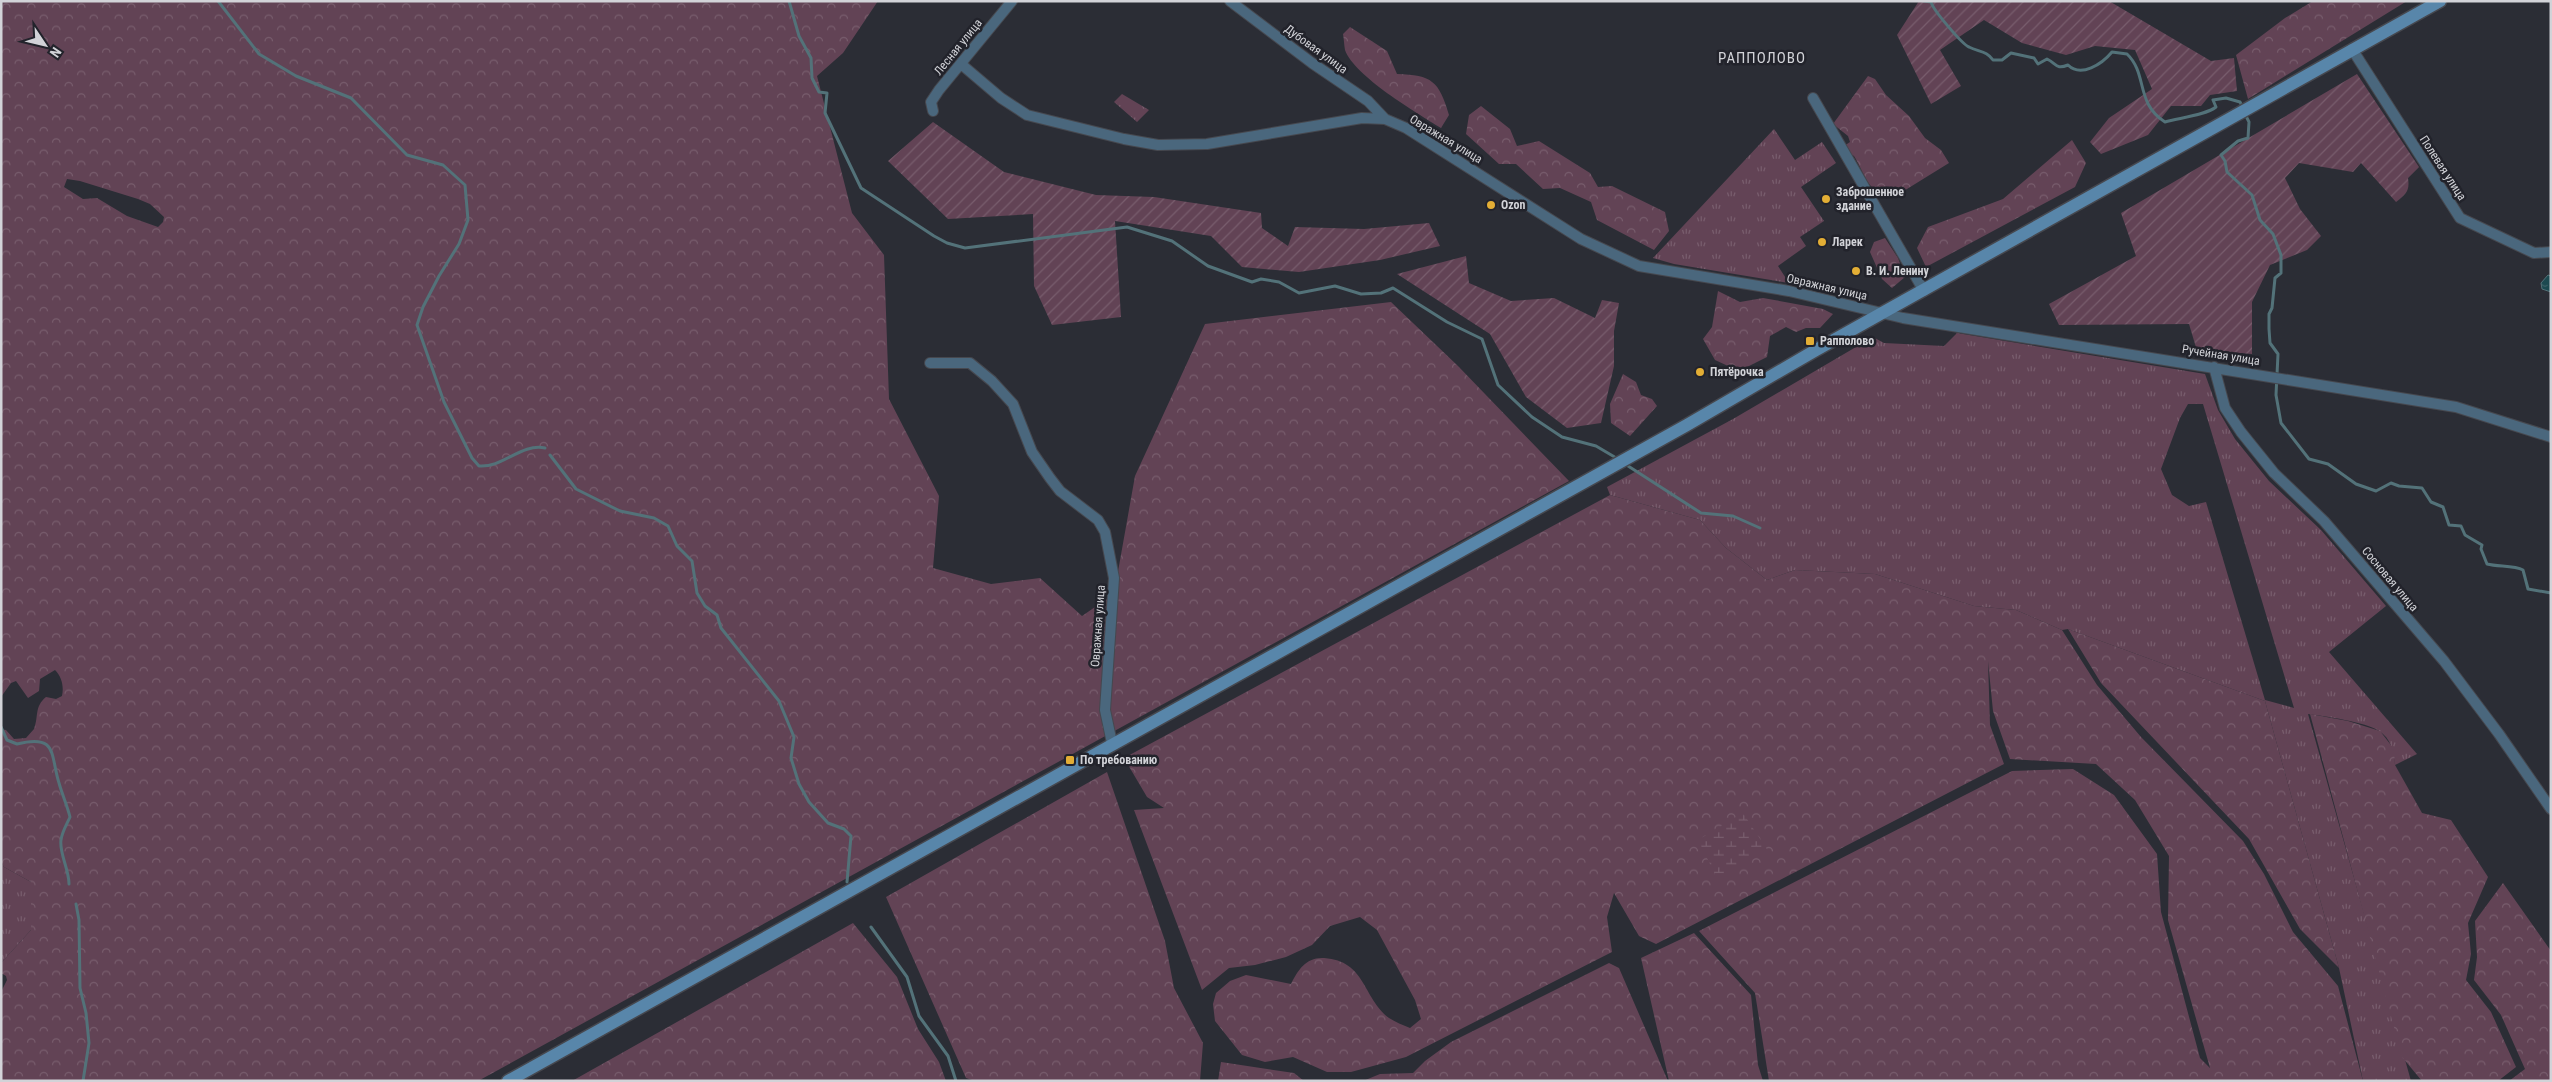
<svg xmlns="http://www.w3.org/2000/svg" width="2552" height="1082" font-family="'Roboto Condensed',sans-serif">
	<defs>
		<pattern id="grass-tufts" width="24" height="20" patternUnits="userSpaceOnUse" patternTransform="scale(1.25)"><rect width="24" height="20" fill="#624355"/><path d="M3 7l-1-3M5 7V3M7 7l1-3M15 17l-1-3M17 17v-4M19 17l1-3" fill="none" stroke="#785d6d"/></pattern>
		<pattern id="forest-crowns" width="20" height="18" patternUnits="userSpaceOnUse" patternTransform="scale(1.25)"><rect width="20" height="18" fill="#624355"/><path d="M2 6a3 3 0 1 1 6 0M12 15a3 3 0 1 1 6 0" fill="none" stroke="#785d6d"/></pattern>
		<pattern id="wetland-marsh" width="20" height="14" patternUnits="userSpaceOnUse" patternTransform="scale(1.25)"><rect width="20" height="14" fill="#624355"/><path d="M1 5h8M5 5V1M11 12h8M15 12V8" fill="none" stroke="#785d6d"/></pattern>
		<pattern id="garden-furrows" width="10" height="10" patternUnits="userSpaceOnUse" patternTransform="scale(1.25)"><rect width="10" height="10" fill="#624355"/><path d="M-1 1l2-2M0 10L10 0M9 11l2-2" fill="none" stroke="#785d6d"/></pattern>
		<pattern id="water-ripples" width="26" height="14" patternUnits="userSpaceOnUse" patternTransform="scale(1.25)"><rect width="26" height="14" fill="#1c4950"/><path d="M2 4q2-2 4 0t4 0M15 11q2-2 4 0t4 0" fill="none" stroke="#3c6268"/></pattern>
	</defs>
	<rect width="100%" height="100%" fill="#2b2d35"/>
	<path fill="url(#grass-tufts)" fill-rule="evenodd" d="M1122,94L1149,110L1137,122L1114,102Z
		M1774,129L1795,160L1822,142L1836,163L1801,187L1824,221L1800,237L1806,246L1778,266L1789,283L1674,264L1653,258Z
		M1957,333L2205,374L2218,410L2235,439L2269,481L2321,530L2386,606L2329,652L2417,754L2395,765C2394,753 2391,738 2379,731C2366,722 2324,716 2308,714L2411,1081H2363L2339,968L2265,701L2068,629L2062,630L2016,610L1974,606L1875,574L1795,570L1767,580L1726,548L1700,520L1610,495L1607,487L1733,419L1873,337L1884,343L1944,346ZM2188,404H2203L2294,708L2265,700L2206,502L2189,506L2172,495L2161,469L2180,418Z
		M1,862L4,867L31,882V930L1,963Z"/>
	<path fill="url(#forest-crowns)" fill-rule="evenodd" d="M1,1H878L843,53L817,76L852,213L884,255L889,399L939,496L933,568L991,584L1040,578L1082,616L1114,594L1135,476L1205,324L1391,302L1458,366L1569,481L478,1081H1V992L7,980L6,976L1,973V963L31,930V882L4,867L1,862V729L6,730L14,739L26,738L34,729C39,716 34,707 46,697L56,699L62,696C64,687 62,677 55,670L40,679L39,691L28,698L16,681L11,683L1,697ZM67,179L80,181L138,199L150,204L164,217L163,222L158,227L127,216L97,198L83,199L64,187Z
		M2313,1H2407L2248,99L2236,55L2285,18Z
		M1350,27L1387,51L1397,74C1432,75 1439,81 1449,115L1441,128C1417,113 1354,76 1345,50C1344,45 1344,39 1343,34Z
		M1868,76L1875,79L1886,95L1909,116L1925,138L1941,150L1949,163L1894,197C1870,198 1865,174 1854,156L1850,154L1844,146L1850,142L1848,136L1833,124Z
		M1481,106L1510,129L1517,146L1539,141L1590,173L1598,187L1612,186L1665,212L1669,231L1654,250L1597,220L1591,202L1560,188L1543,189L1516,164H1499L1466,134L1469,115Z
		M2072,140L2086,163L2075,187L1926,267L1917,248L1928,227L2003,199Z
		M1885,238L1898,258L1905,277L1892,288L1882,279L1870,252L1874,242Z
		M1718,291L1740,302L1763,298L1823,309L1833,314L1820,328H1806L1796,332L1786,327L1770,336L1767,357L1739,371L1715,360L1703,339L1712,327Z
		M1623,374L1636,382L1641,395L1652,399L1657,406L1630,436L1611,423L1610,404Z
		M1610,495L1700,520L1726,548L1767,580L1795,570L1875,574L1974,606L2016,610L2062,630L2097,685L2141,737L2243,841L2264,874L2293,932L2338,986L2363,1081H1769L1755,993L1699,931L2012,771L2073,769L2114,795L2157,854L2161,912L2200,1058L2210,1068L2168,920L2169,856L2135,800L2096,764L2010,759L1993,711L1988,661L1990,725L2004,764L1656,944L1639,936L1614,893L1607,917L1612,952L1406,1057L1351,1072H1327L1293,1057L1265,1062L1242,1055L1215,1021L1213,1004L1216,993L1230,981L1246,975L1291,984C1298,970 1306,957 1324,958C1366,961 1362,997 1389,1018C1395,1022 1403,1025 1410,1028L1421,1019L1415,1000L1377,930L1360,917L1330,926L1312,945L1286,957L1255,965L1229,968L1202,990L1134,810L1164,808L1147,797L1124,758Z
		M2068,629L2265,701L2339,968L2300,929L2249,839L2101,683Z
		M2310,714L2348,721L2380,731L2394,749L2395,765L2422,813L2451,820L2488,877L2468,923L2471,954L2466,980L2491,1012L2516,1067L2498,1081H2422L2402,1057Z
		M1107,772L1165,941L1174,988L1203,1043L1200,1081H975L966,1078L886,897Z
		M2503,883L2551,951V1081H2509L2525,1069L2501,1015L2474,980L2477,957L2475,921Z
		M853,923L897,977L918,1029L939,1062L946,1081H572Z
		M1694,933L1751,995L1758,1065L1763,1081H1669L1641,958Z
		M1609,963L1619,968L1668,1081H1363L1380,1074L1413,1073L1425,1061L1451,1042Z
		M1221,1062L1294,1073L1304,1081H1218Z"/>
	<path fill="url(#wetland-marsh)" d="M1743,813L1768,851L1717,878L1698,840Z"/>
	<path fill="url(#garden-furrows)" d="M1919,1H2109L2211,61L2234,58L2237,91L2210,95L2201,106H2171L2148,135L2101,154L2090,142L2109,118L2152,89L2135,50L2095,46L2066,55L2022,43L1984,20L1940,50L1961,86L1931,104L1897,35Z
		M2357,74L2419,167L2408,178C2410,191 2406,194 2396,202L2361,163L2353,172L2299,163L2285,178L2300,209L2321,236L2307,250L2270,265L2252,302V354L2214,351L2198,354L2189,324L2059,325L2049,304L2136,256L2121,213Z
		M933,122L1004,172L1096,195L1154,197L1261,213L1262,228L1288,246L1295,227L1364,229L1429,223L1440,246L1380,260L1299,272L1242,267L1211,236L1115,221L1121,317L1052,325L1034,286L1033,214L948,219L888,161Z
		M1466,256L1469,283L1511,301L1554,298L1595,318L1602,300L1619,303L1614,331V366L1601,423L1567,428L1526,397L1490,334L1397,274Z"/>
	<path fill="url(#water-ripples)" stroke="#537279" d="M2548,275L2551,276V292L2542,289L2541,283Z"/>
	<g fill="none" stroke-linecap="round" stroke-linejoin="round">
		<path stroke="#537279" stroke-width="3" d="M218,1L259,54L296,76L351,98L407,155L443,165L465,185L468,220L459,244L439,276L423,307L417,325L444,402L472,458L479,466C503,468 521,443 545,448
			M789,1L799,36L811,58L812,78L819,92L827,93L825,113L861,188L934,236L947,243L965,248L1127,227L1172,241L1208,266L1252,282L1261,279L1279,282L1299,293L1335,286L1361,294L1381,293L1393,288L1447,322L1482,339L1498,385L1532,417L1562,437L1596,446L1618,459
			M1924,1L1931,2C1933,10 1962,44 1969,47C1979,52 1987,51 1993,60H2002L2011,53L2034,58L2038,64L2047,59C2057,64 2056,70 2068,65C2081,78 2102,64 2112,52L2127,54C2148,74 2135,103 2165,122C2179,118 2206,115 2216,107L2213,100L2226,98L2240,102L2243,108
			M2245,114L2249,122L2248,138L2238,141L2221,155L2225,161L2227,172L2252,195L2260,220L2273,234L2281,255V273L2275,278L2272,308L2269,314V329L2270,343L2278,354L2276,395L2281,423L2309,459L2328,464L2356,484L2376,491L2391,483L2399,486L2422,488L2431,502L2443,507L2449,525L2461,526L2465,535L2482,545L2481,549L2487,564C2498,567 2514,565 2523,570L2528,589L2551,593
			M550,455L576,489L620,511L654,518L668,526L677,546L692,561L697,593L705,606L717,615L721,628L779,701L794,737L791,758L799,784L809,802L828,823L844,829L851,836L847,882
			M1625,464L1701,513L1733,516L1760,528
			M1,727L7,740L17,744C58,734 50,754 59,783C62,794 67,805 70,817C67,824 62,832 61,840C59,853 69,869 69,884
			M76,904L79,920L80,988L86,1013L89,1043L83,1081
			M871,927L907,977L919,1016L948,1056L956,1081"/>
		<defs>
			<path id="minor" d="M1230,1L1312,63L1368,101L1385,119
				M2352,49L2460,218L2534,253L2551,252
				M961,64L1001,98L1027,115L1124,139L1158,145L1207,144L1362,118L1385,119L1406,128L1581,239L1639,266L1789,291L1903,318L2456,407L2551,437
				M1813,98L1924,291
				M933,111L931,102L939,90L1012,1
				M930,363H970L992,381L1013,404L1032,452L1050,478L1060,491L1098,520L1105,532L1114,578L1105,710L1112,743
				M2214,367L2225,408L2241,432L2274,473L2324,521L2444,661L2499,734L2551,809"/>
			<path id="secondary" d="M508,1081L1687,425L1816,350L2440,1"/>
		</defs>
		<use href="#minor" stroke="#46484f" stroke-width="12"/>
		<use href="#secondary" stroke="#46484f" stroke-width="15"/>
		<use href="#minor" stroke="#4a677d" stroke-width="10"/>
		<use href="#secondary" stroke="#5886aa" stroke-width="12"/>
	</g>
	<g fill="#e3ae35" stroke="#22232b" stroke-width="2">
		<circle cx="1826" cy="199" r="5"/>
		<circle cx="1491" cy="205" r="5"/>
		<circle cx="1822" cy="242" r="5"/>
		<circle cx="1856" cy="271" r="5"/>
		<rect x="1805" y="336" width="10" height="10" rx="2.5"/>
		<circle cx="1700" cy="372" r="5"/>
		<rect x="1065" y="755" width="10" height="10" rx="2.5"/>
	</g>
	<g text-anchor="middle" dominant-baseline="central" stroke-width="5" stroke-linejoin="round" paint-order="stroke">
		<g font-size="12" fill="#d2d3d8" stroke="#22232b">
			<text transform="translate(958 47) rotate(-51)">Лесная улица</text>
			<text transform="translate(1316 49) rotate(36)">Дубовая улица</text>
			<text transform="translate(1446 139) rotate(31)">Овражная улица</text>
			<text transform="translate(2443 168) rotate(57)">Полевая улица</text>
			<text transform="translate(1827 287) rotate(13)">Овражная улица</text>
			<text transform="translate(2221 355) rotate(9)">Ручейная улица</text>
			<text transform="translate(2390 579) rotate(50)">Сосновая улица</text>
			<text transform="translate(1098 626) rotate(-86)">Овражная улица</text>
		</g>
		<g font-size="12" font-weight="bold" fill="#d2d3d8" stroke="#22232b" text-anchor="start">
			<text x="1836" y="192">Заброшенное<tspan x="1836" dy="14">здание</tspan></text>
			<text x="1501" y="205">Ozon</text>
			<text x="1832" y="242">Ларек</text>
			<text x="1866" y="271">В. И. Ленину</text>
			<text x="1820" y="341">Рапполово</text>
			<text x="1710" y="372">Пятёрочка</text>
			<text x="1080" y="760">По требованию</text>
		</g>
		<g font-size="15" letter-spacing="1" fill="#d2d3d8" stroke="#22232b">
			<text x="1762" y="58">РАППОЛОВО</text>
		</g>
	</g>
	<rect width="2552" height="1082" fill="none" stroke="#d2d3d8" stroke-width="5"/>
	<g transform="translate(45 45) rotate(125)" stroke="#22232b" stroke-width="4" paint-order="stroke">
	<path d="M0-4L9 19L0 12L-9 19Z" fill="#d2d3d8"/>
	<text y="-8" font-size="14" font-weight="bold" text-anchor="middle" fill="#d2d3d8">N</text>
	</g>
</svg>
